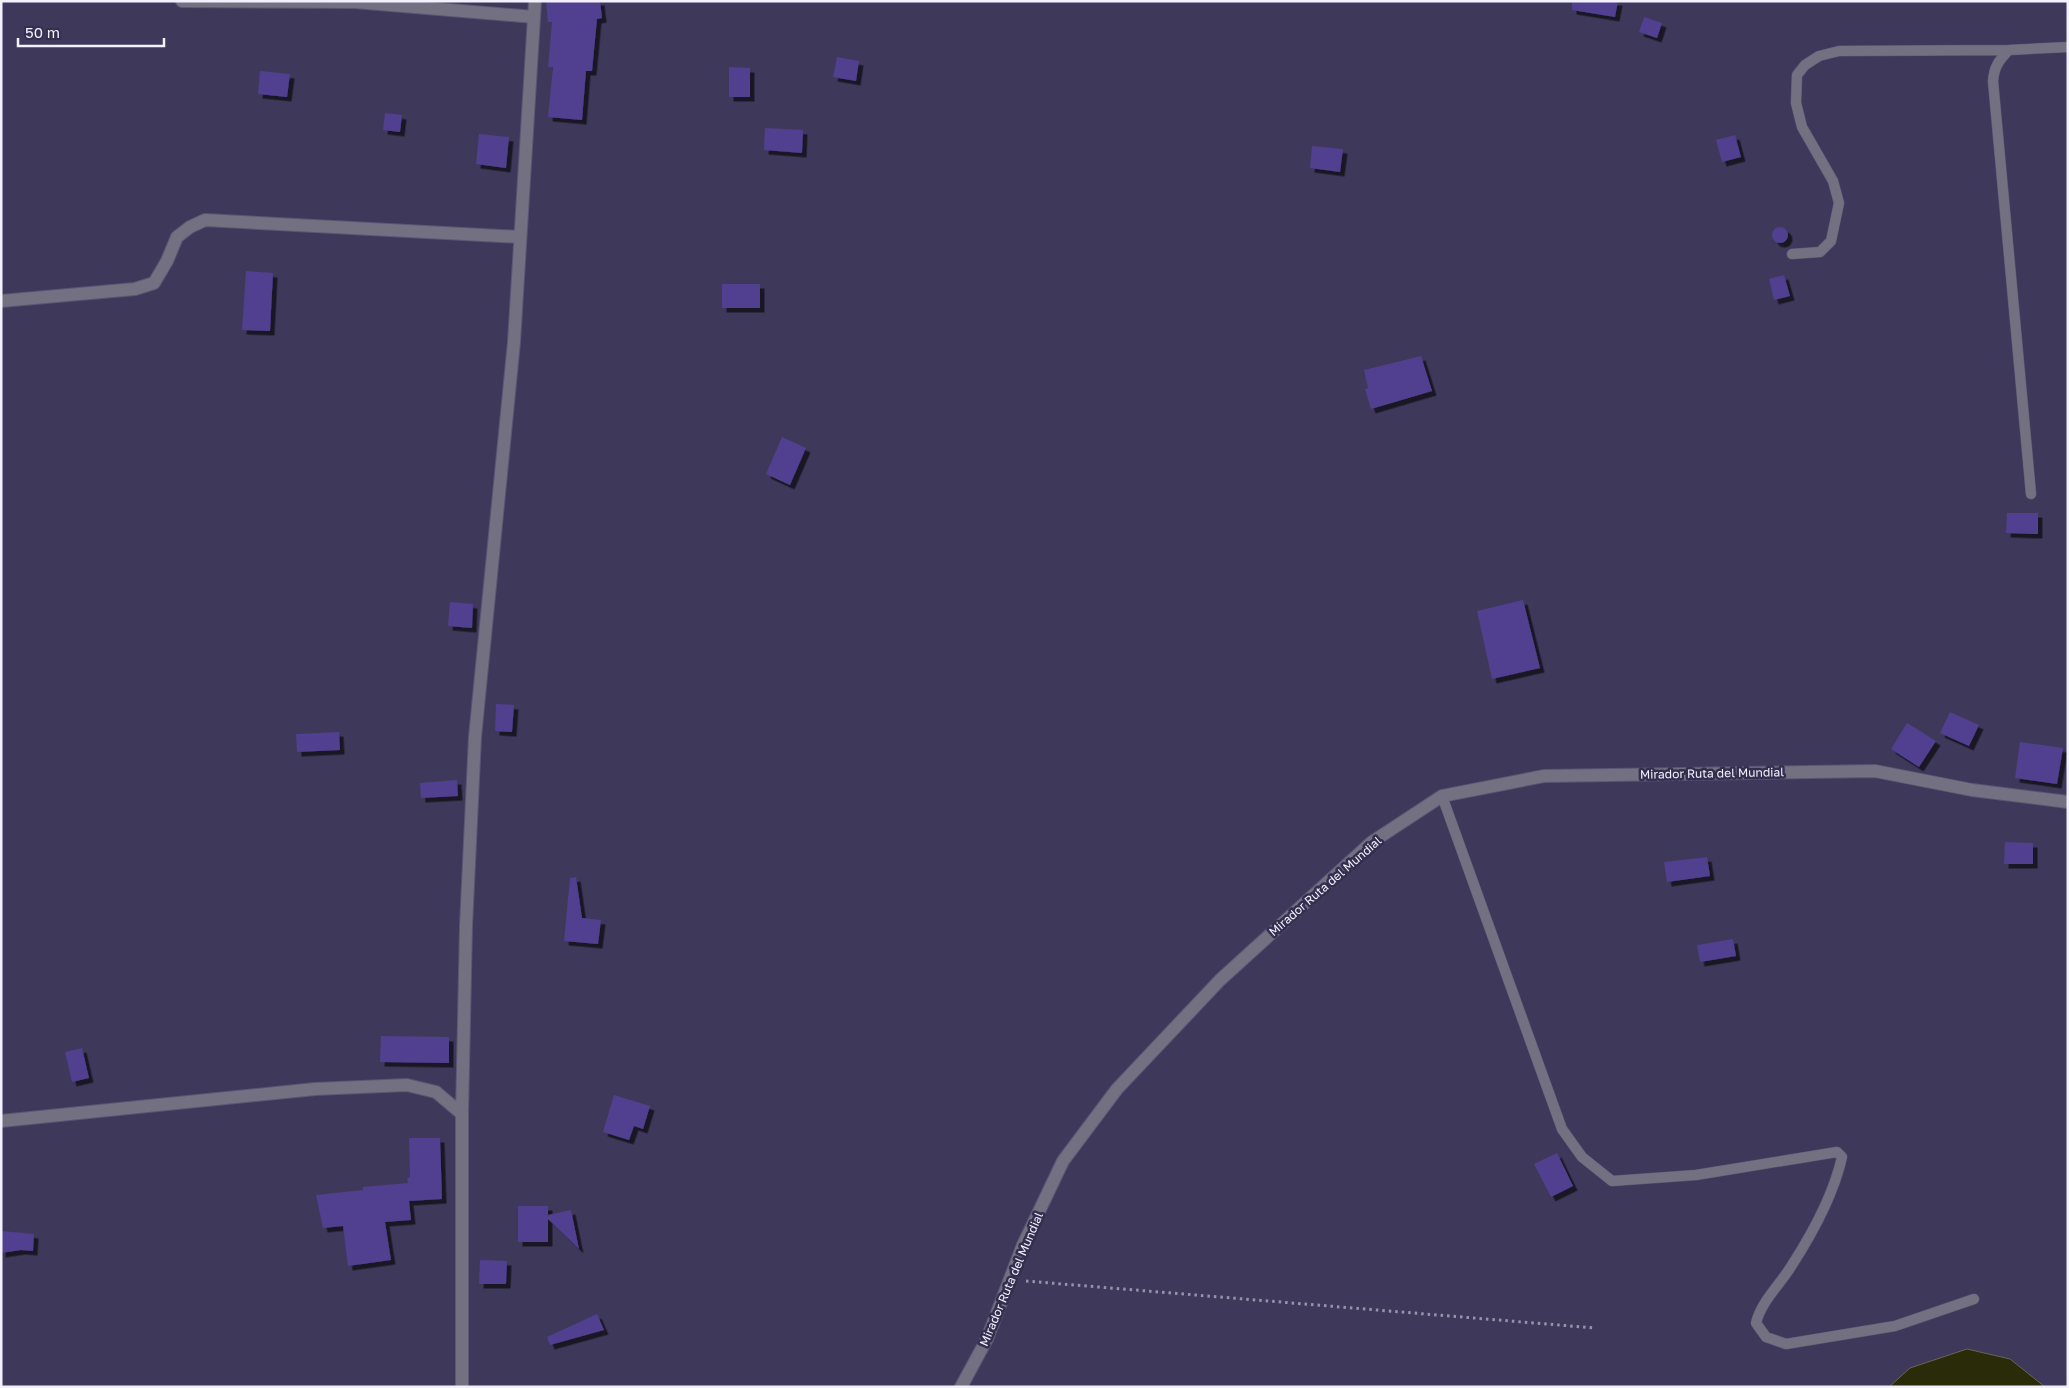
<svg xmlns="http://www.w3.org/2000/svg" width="2069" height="1388" font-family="'Golos Text',sans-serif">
	<defs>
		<filter id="shadow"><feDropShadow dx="4.5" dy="4.5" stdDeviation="0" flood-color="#0009"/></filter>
	</defs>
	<rect width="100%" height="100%" fill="#3e395a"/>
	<path fill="#2a2b09" stroke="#666652" d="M1967,1349L2010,1359L2045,1387H1889L1910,1368Z"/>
	<path fill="#513f8f" filter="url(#shadow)" d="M546,1H600L602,18L597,19L592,71H586L582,120L548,117L553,67H548L552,22H548Z
		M1572,1H1618L1615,17L1572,10Z
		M1644,17L1662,23L1657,38L1639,32Z
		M837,57L859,61L856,81L833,77Z
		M729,67L750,68V97H729Z
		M260,71L290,74L287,97L258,94Z
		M385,113L402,115L400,132L383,130Z
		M765,128L803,130L802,153L764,150Z
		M479,134L509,137L506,168L476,164Z
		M1735,135L1741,157L1722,162L1716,140Z
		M1312,146L1343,149L1340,172L1310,168Z
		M1772 235a8 8 0 1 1 16 0a8 8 0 1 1-16 0Z
		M246,271L273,273L270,331L242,330Z
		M1784,275L1790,296L1774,300L1769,279Z
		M722,284H760V308H722Z
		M1421,356L1432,391L1371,409L1365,389L1368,388L1364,370Z
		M782,437L806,448L790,485L766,474Z
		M2007,513H2038V534L2006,533Z
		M1523,600L1540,668L1492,679L1477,611Z
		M450,602L473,604L472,628L448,626Z
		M496,704L514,705L512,732L495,731Z
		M1950,712L1979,725L1969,746L1940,733Z
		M1907,723L1936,741L1919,767L1891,749Z
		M339,732L340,750L297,752L296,734Z
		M2020,742L2063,748L2057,784L2015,778Z
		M457,780L458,796L421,798L420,783Z
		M2005,842L2033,843V864H2004Z
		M1707,857L1710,876L1667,882L1664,862Z
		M576,877L582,918L601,920L598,944L564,941L570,878Z
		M1733,939L1736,956L1700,962L1697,945Z
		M381,1036L449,1037V1063L380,1062Z
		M82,1048L89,1078L72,1082L65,1052Z
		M614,1095L650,1106L643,1129L634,1126L629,1140L603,1132Z
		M409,1138H440L442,1199L409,1201L411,1220L385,1222L391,1260L348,1266L343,1226L323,1228L316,1195L363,1190V1187L408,1183L407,1178L410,1177Z
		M1557,1153L1573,1186L1551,1197L1534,1164Z
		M518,1206H548V1215L571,1210L579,1249L548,1219V1242H518Z
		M1,1231L34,1234L33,1251L21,1250L1,1253Z
		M480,1260L507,1261L506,1284H479Z
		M597,1314L604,1330L550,1345L547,1337Z"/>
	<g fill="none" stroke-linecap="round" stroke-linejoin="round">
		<defs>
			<path id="service" d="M2009,50C1999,60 1994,67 1993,81L2031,494
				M1792,254L1820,252L1831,241L1839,203L1833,181L1802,127L1796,103L1797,75L1805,65L1819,56L1839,51L2009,50L2068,47
				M1442,796L1562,1129L1582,1157L1612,1181L1696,1175L1837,1152L1842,1157C1834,1193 1812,1234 1792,1265C1780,1285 1762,1300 1756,1323L1766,1337L1786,1344L1895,1326L1974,1299"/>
			<path id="minor" d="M182,1L355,2L534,17
				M1,301L135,289L154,283L167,261L177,237L190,227L205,220L520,237
				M1,1121L315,1089L407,1085L436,1092L462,1114
				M462,1387V1114L466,926L475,737L514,342L535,1
				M961,1387L987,1339L1023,1245L1063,1161L1117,1089L1220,980L1372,842L1442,796L1544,776L1875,771L1972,790L2068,802"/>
		</defs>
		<use href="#service" stroke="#5b5674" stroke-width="11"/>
		<use href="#minor" stroke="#5b5674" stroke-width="14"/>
		<path stroke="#9793aa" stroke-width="3" stroke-dasharray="2.5 4" stroke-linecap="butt" d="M1026,1281L1595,1328"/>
		<use href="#service" stroke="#727081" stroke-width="10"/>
		<use href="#minor" stroke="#727081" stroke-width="12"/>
	</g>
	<g text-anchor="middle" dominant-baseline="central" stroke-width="5" stroke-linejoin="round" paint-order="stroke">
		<g font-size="12" fill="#f3f1fe" stroke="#342e4f">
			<text transform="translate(1712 773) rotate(-1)">Mirador Ruta del Mundial</text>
			<text transform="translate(1325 886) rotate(-41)">Mirador Ruta del Mundial</text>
			<text transform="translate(1011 1279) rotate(-67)">Mirador Ruta del Mundial</text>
		</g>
	</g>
	<rect width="2069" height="1388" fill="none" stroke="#f3f1fe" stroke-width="5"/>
	<path d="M18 38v8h146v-8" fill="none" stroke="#f3f1fe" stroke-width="2.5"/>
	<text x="25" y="38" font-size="15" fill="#f3f1fe" stroke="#342e4f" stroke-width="4" paint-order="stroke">50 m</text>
</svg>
